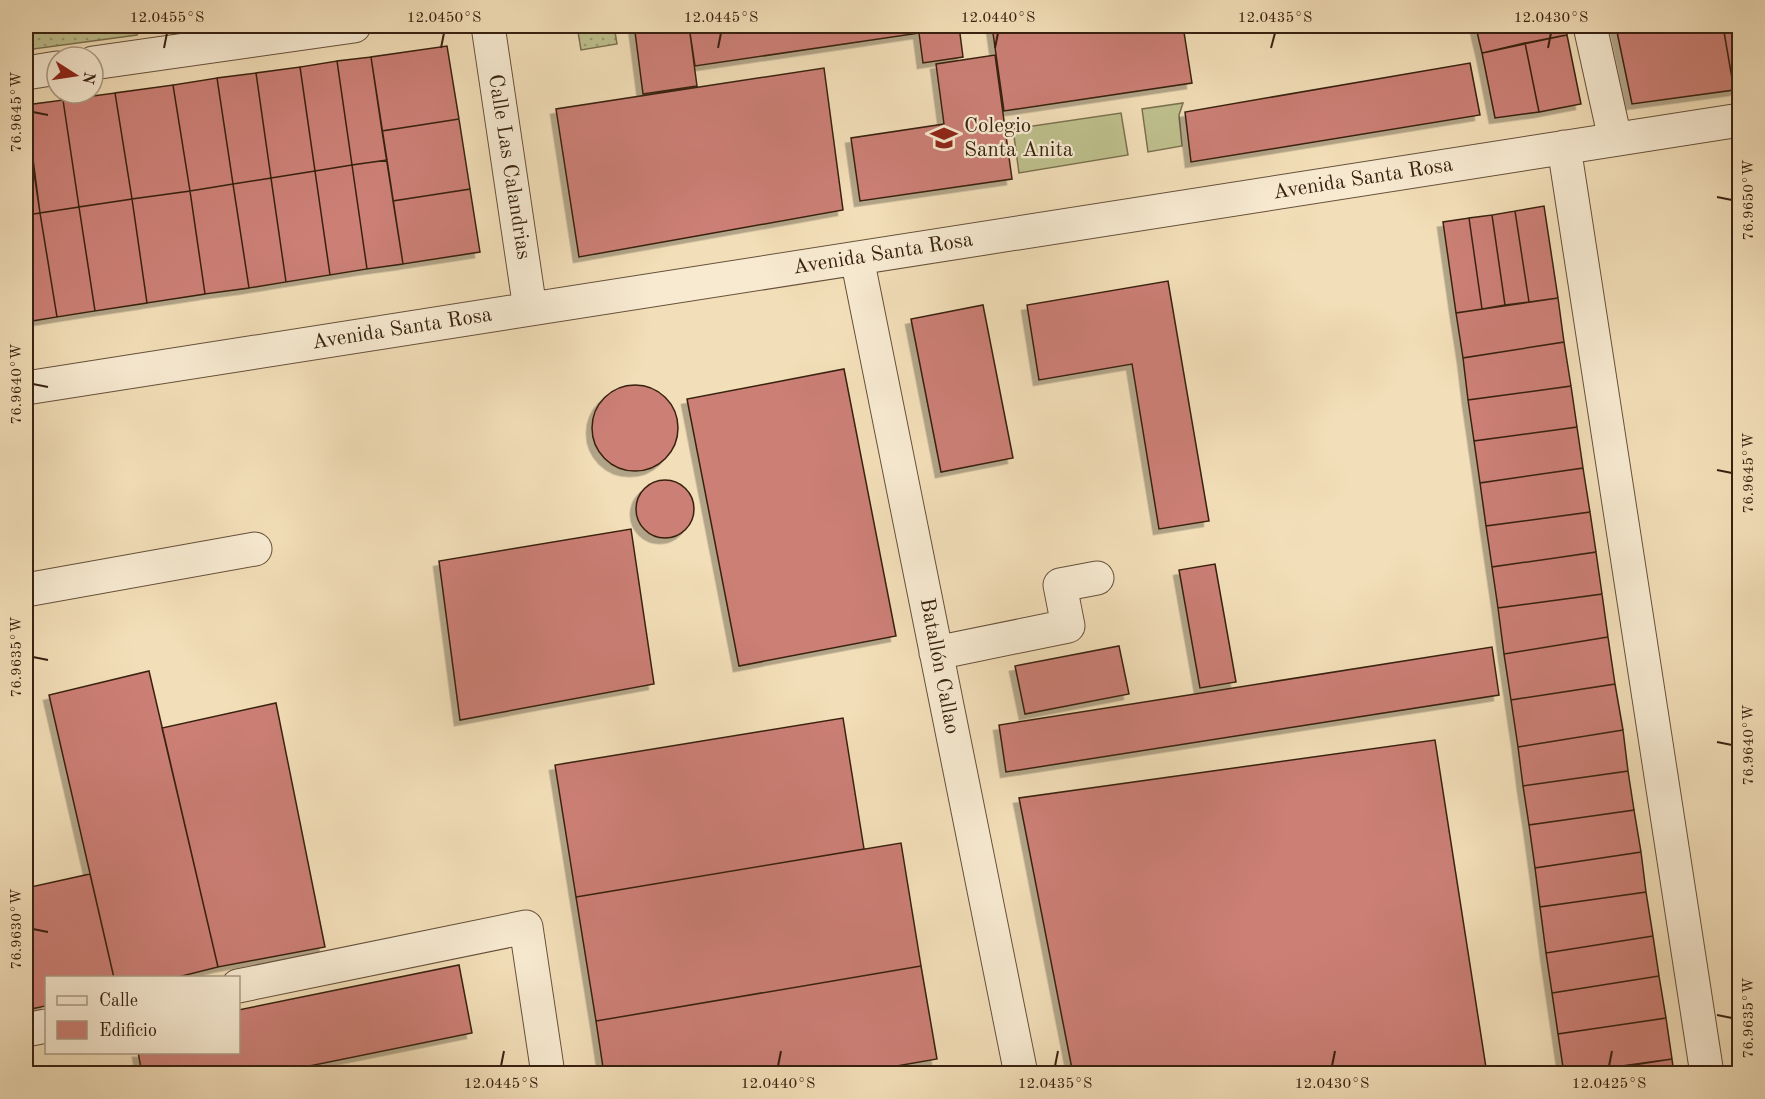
<svg xmlns="http://www.w3.org/2000/svg" width="1765" height="1099" font-family="'Old Standard TT',serif">
	<defs>
		<pattern id="grass-dots" width="8" height="8" patternUnits="userSpaceOnUse" patternTransform="scale(1.5)"><rect width="8" height="8" fill="#bec08d"/><path d="M2 2h.1M6 6h.1" fill="none" stroke="#9b9c72" stroke-width="1.8" stroke-linecap="round"/></pattern>
		<filter id="shadow"><feDropShadow dx="-5.5" dy="5.5" stdDeviation="0" flood-color="#0004"/></filter>
	</defs>
	<rect width="100%" height="100%" fill="#f2deb8"/>
	<filter id="stains"><feTurbulence type="fractalNoise" baseFrequency=".00333" numOctaves="4"/><feColorMatrix values="0 0 0 0 .2 0 0 0 0 .09 0 0 0 0 .02 0 0 0 .5 -.17"/></filter>
	<radialGradient id="worn" r=".72"><stop offset=".6" stop-color="#630" stop-opacity="0"/><stop offset="1" stop-color="#630" stop-opacity=".3"/></radialGradient>
	<path fill="url(#grass-dots)" stroke="#7b704e" stroke-width="1.5" d="M26,26H142L137,35L26,50Z
		M577,26H614L617,44L581,50Z"/>
	<path fill="#bec08d" stroke="#7b704e" stroke-width="1.5" d="M1183,103L1179,115L1182,146L1148,152L1142,109Z
		M1121,113L1128,155L1019,173L1013,129Z"/>
	<path fill="#cb7f75" stroke="#382110" stroke-width="1.5" filter="url(#shadow)" d="M634,26H689L635,32Z
		M689,26L697,86L643,94L635,32Z
		M689,26H959L963,57L923,63L919,33L695,66Z
		M992,26H1183L1192,83L1004,111Z
		M1476,26H1509L1477,32Z
		M1509,26H1565L1567,35L1482,53L1477,32Z
		M1616,26H1647L1617,32Z
		M1647,26H1723L1734,90L1632,104L1617,32Z
		M1723,26H1740V89L1734,90Z
		M1567,35L1581,104L1539,112L1525,43Z
		M1525,43L1539,112L1495,118L1482,53Z
		M447,46L459,119L382,131L371,57Z
		M995,55L1012,179L860,201L851,138L944,124L936,64Z
		M371,57L387,160L352,165L337,61Z
		M337,61L352,165L315,171L300,67Z
		M1470,63L1480,115L1191,162L1185,112Z
		M300,67L315,171L271,178L256,73Z
		M824,68L843,210L579,257L556,109Z
		M256,73L271,178L233,184L217,78Z
		M217,78L233,184L190,191L173,85Z
		M173,85L190,191L132,199L115,93Z
		M115,93L132,199L79,207L63,100Z
		M63,100L79,207L40,213L26,105Z
		M459,119L470,189L393,201L382,131Z
		M26,120L40,213L26,215Z
		M387,160L403,264L367,269L352,165Z
		M352,165L367,269L330,275L315,171Z
		M315,171L330,275L286,282L271,178Z
		M271,178L286,282L249,288L233,184Z
		M233,184L249,288L205,294L190,191Z
		M470,189L480,252L403,264L393,201Z
		M190,191L205,294L147,303L132,199Z
		M132,199L147,303L95,311L79,207Z
		M1544,206L1558,298L1529,302L1515,211Z
		M79,207L95,311L57,317L40,213Z
		M1515,211L1529,302L1505,305L1492,215Z
		M40,213L57,317L26,322V215Z
		M1492,215L1505,305L1482,309L1469,218Z
		M1469,218L1482,309L1456,313L1443,222Z
		M1168,281L1209,521L1159,529L1132,364L1039,380L1027,305Z
		M1558,298L1564,342L1463,358L1456,313Z
		M983,305L1013,458L941,472L911,319Z
		M1564,342L1571,386L1468,400L1463,358Z
		M844,369L896,636L739,666L687,399Z
		M592 428a43 43 0 1 1 86 0a43 43 0 1 1-86 0Z
		M1571,386L1577,427L1474,441L1468,400Z
		M1577,427L1583,468L1480,483L1474,441Z
		M1583,468L1590,512L1486,526L1480,483Z
		M636 509a29 29 0 1 1 58 0a29 29 0 1 1-58 0Z
		M26,495L32,544L26,545Z
		M1590,512L1596,552L1492,567L1486,526Z
		M631,529L654,684L460,720L439,561Z
		M1596,552L1602,594L1498,608L1492,567Z
		M1215,564L1236,682L1200,688L1179,570Z
		M1602,594L1608,637L1504,654L1498,608Z
		M1608,637L1615,684L1511,700L1504,654Z
		M1119,646L1129,694L1025,714L1015,666Z
		M1492,647L1499,695L1006,772L999,725Z
		M149,671L218,967L174,978H114L49,695Z
		M1615,684L1623,730L1518,747L1511,700Z
		M276,703L325,947L218,967L162,728Z
		M843,718L864,849L576,897L555,765Z
		M1623,730L1628,771L1523,786L1518,747Z
		M1435,740L1487,1074H1073L1019,798Z
		M1628,771L1634,810L1529,825L1523,786Z
		M1634,810L1641,852L1535,868L1529,825Z
		M901,843L921,966L596,1021L576,897Z
		M1641,852L1646,892L1540,907L1535,868Z
		M90,874L114,978H46V1006L26,1010V888Z
		M1646,892L1653,936L1546,953L1540,907Z
		M1653,936L1659,976L1552,993L1546,953Z
		M459,965L472,1033L270,1074H142L138,1052H238V1010Z
		M921,966L937,1059L851,1074H604L596,1021Z
		M1659,976L1666,1018L1558,1034L1552,993Z
		M1666,1018L1672,1059L1564,1074L1558,1034Z
		M1672,1059L1674,1074H1576Z"/>
	<g fill="none" stroke-linecap="round" stroke-linejoin="round">
		<defs>
			<path id="minor" d="M488,26L530,309
				M1590,26L1615,139
				M93,63L354,26
				M26,73L57,68
				M1564,147L1707,1074
				M857,258L1021,1074
				M26,388L1740,120
				M26,590L255,549
				M936,653L1068,626L1060,585L1097,578
				M238,986L526,927L548,1074
				M26,1030L46,1026"/>
		</defs>
		<use href="#minor" stroke="#66503a" stroke-width="35"/>
		<use href="#minor" stroke="#f7ead1" stroke-width="33"/>
	</g>
	<path fill="none" stroke="#382110" stroke-width="2" d="M164,48L167,33M441,48L444,33M718,48L721,33M995,48L998,33M1271,48L1275,33M1548,48L1551,33M33,112L48,115M1717,197L1732,200M33,384L48,387M1717,470L1732,473M33,657L48,660M1717,742L1732,745M33,929L48,932M1717,1015L1732,1018M501,1066L504,1051M778,1066L781,1051M1055,1066L1058,1051M1332,1066L1335,1051M1609,1066L1612,1051"/>
	<defs>
		<symbol id="school-bare" viewBox="-9 -9 18 18"><path d="M0-5L7-2L0 1L-7-2ZM-4 1L0 2.5L4 1V4Q0 6-4 4Z" fill="#8f2418" stroke="#f7ead1" stroke-width="2.5" paint-order="stroke"/></symbol>
	</defs>
	<g fill-rule="evenodd">
		<use href="#school-bare" x="925" y="119" width="38" height="38"/>
	</g>
	<g text-anchor="middle" dominant-baseline="central" stroke-width="4.5" stroke-linejoin="round" paint-order="stroke">
		<g font-size="21" fill="#382110" stroke="#f7ead1" text-anchor="start">
			<text x="964" y="126">Colegio<tspan x="964" dy="24">Santa Anita</tspan></text>
		</g>
		<g font-size="21" fill="#382110" stroke="#f7ead1">
			<text transform="translate(509 167) rotate(81)">Calle Las Calandrias</text>
			<text transform="translate(1363 179) rotate(-9)">Avenida Santa Rosa</text>
			<text transform="translate(883 254) rotate(-9)">Avenida Santa Rosa</text>
			<text transform="translate(402 329) rotate(-9)">Avenida Santa Rosa</text>
			<text transform="translate(939 666) rotate(79)">Batallón Callao</text>
		</g>
	</g>
	<rect width="1765" height="1099" fill="none" stroke="#f2deb8" stroke-width="66"/>
	<rect x="45" y="976" width="195" height="78" fill="#f7ead1" stroke="#ab9a84" stroke-width="1.5"/>
	<rect x="57" y="996" width="30" height="9" fill="#f7ead1" stroke="#ab9a84" stroke-width="1.5"/>
	<text x="99" y="1006" font-size="18" fill="#382110">Calle</text>
	<rect x="57" y="1021" width="30" height="18" fill="#cb7f75" stroke="#ab9a84" stroke-width="1.5"/>
	<text x="99" y="1036" font-size="18" fill="#382110">Edificio</text>
	<g transform="translate(75 75) rotate(102)"><circle r="28" fill="#f7ead1" stroke="#ab9a84" stroke-width="1.5"/>
	<path d="M0-4.5L10 22L0 15L-10 22Z" fill="#8f2418"/>
	<text y="-9" font-size="16" font-weight="bold" text-anchor="middle" fill="#382110">N</text>
	</g>
	<rect x="33" y="33" width="1699" height="1033" fill="none" stroke="#382110" stroke-width="2"/>
	<g font-size="15" text-anchor="middle" fill="#382110">
		<text x="167" y="22">12.0455°S</text>
		<text x="444" y="22">12.0450°S</text>
		<text x="721" y="22">12.0445°S</text>
		<text x="998" y="22">12.0440°S</text>
		<text x="1275" y="22">12.0435°S</text>
		<text x="1551" y="22">12.0430°S</text>
		<text transform="translate(16 112) rotate(-90)" y="5">76.9645°W</text>
		<text transform="translate(1748 200) rotate(-90)" y="5">76.9650°W</text>
		<text transform="translate(16 384) rotate(-90)" y="5">76.9640°W</text>
		<text transform="translate(1748 473) rotate(-90)" y="5">76.9645°W</text>
		<text transform="translate(16 657) rotate(-90)" y="5">76.9635°W</text>
		<text transform="translate(1748 745) rotate(-90)" y="5">76.9640°W</text>
		<text transform="translate(16 929) rotate(-90)" y="5">76.9630°W</text>
		<text transform="translate(1748 1018) rotate(-90)" y="5">76.9635°W</text>
		<text x="501" y="1088">12.0445°S</text>
		<text x="778" y="1088">12.0440°S</text>
		<text x="1055" y="1088">12.0435°S</text>
		<text x="1332" y="1088">12.0430°S</text>
		<text x="1609" y="1088">12.0425°S</text>
	</g>
	<rect width="100%" height="100%" filter="url(#stains)"/>
	<rect width="100%" height="100%" fill="url(#worn)"/>
</svg>
